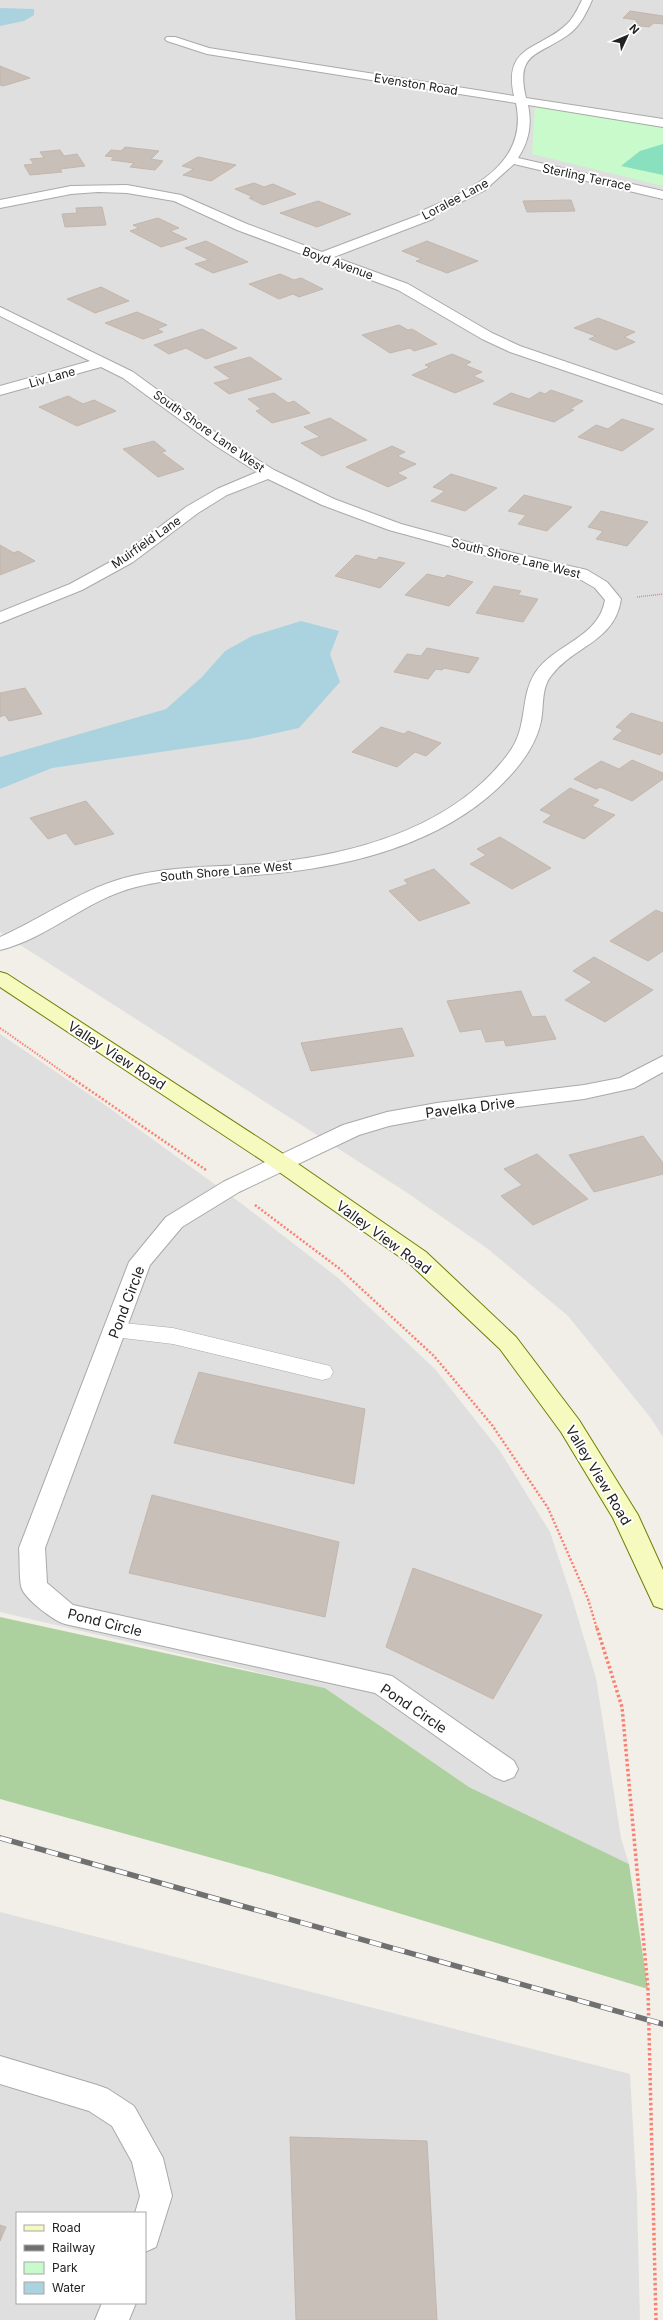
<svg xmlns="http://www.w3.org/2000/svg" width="663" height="2320" font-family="Inter,sans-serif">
	<rect width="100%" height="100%" fill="#f2efe9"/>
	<path fill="#e0dfdf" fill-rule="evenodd" d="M0,0H663V1437L650,1417L568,1316L488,1249L406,1192L0,932Z
		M0,1034L108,1107L242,1204L337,1277L435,1369L500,1451L550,1532L572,1598L596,1678L621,1838L629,1864L469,1787L325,1688L0,1612Z
		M0,1912L630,2074L637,2197L640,2320H0ZM17,2213H145V2303H17Z"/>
	<path fill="#add19e" d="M0,1617L325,1688L469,1787L629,1864L648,1989L273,1875L0,1799Z"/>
	<path fill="#c8facc" d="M535,106L663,126V186L532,154Z"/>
	<path fill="#88e0be" d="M663,144V175L621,166L640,151Z"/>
	<path fill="#aad3df" d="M0,8L34,9V15L24,21L0,26Z
		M301,621L339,631L330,654L340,682L299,728L249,739L52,768L0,789V757L166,709L202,677L225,651L252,636Z"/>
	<path fill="#c7bfb8" stroke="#c4b6ab" d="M630,11L663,16V24L654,23L649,27L633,25L637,20L623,18Z
		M0,66L30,78L3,86L0,85Z
		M125,147L159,151L151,159L163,161L155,170L130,167L134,163L111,160L114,157L105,156L111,150L121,151Z
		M60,150L64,156L77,154L85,166L60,169L62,172L30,175L24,165L34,164L30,159L44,158L40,152Z
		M198,157L236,165L211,181L183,175L194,169L182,166Z
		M254,183L264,187L273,184L296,194L263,205L249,198L253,197L235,189Z
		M571,200L575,211L527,212L523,201Z
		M318,201L351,214L317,227L280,213Z
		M102,207L106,225L65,227L62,214L77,213L76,208Z
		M158,218L179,228L170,231L187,239L161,247L130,231L139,228L133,225Z
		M206,241L248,262L213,273L195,264L209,260L185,248Z
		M427,241L478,261L447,273L416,261L422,259L402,251Z
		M280,274L294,280L301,278L323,289L299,297L293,294L279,299L249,284Z
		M101,287L129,301L95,313L67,299Z
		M137,312L167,325L157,329L163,332L143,339L105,323Z
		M598,318L635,332L624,337L635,342L616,350L589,339L596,336L574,328Z
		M399,325L408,330L412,329L437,344L414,351L410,348L390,353L362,335Z
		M202,329L237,348L206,359L186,348L169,354L154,345Z
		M452,354L471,362L465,365L482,372L473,376L484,381L455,393L412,375L430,367L425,365Z
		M250,357L282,379L229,394L214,383L231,379L214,367Z
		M551,390L583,401L570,409L574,410L554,422L493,404L511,393L529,399L540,392L545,394Z
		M274,393L288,403L294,401L310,413L272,423L256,411L261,409L248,399Z
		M68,396L83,404L94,400L116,411L77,426L39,407Z
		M330,418L367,440L322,456L301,443L320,437L304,427Z
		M622,419L654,429L622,451L578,437L596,425L608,429Z
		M154,441L166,451L161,452L184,469L158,477L123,449Z
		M392,446L405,452L397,456L416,464L397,473L407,478L388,487L346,467Z
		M451,474L497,488L465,511L431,501L445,491L433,487Z
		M524,495L572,507L547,531L518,524L526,515L508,511Z
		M601,511L648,522L627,546L596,539L603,531L588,527Z
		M0,545L14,553L18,551L35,561L0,575Z
		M356,555L376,560L379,557L405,563L380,588L335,576Z
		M427,574L444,578L447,575L473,582L449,606L405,595Z
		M494,586L521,591L518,595L538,599L523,622L476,613Z
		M427,648L479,658L469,673L444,668L442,670L436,669L428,679L394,672L407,654L421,656Z
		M25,688L42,714L9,721L5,715L0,717V693Z
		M631,713L663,723V752L660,755L613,739L623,730L616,727Z
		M381,727L404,734L408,731L441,743L426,756L415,752L397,767L352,752Z
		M632,760L663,773V779L632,801L600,787L596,789L574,779L601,761L619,769Z
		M570,788L599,800L592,806L615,815L584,839L543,822L552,815L540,810Z
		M86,801L114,834L75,845L66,833L48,839L30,818Z
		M500,837L551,868L512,889L470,864L486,855L477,849Z
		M434,869L470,903L419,921L389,891L408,884L404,880Z
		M656,910L663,913V951L648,961L610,941Z
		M594,957L653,990L605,1022L565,1000L592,982L573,971Z
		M521,991L532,1017L545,1016L556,1039L506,1046L504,1040L486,1042L481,1029L460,1032L447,1001Z
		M402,1028L414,1056L311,1071L301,1043Z
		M643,1136L663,1163V1174L594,1192L569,1155Z
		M537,1154L588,1199L533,1225L501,1196L522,1185L504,1169Z
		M199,1372L365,1409L354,1484L174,1443Z
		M152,1495L339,1542L325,1617L129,1573Z
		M413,1568L542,1615L493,1699L386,1647Z
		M290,2137L427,2141L437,2320H296Z
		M0,2225L6,2227L0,2241Z"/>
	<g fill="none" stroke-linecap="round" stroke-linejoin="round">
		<defs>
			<path id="lane" d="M114,1322L173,1328L322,1364L330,1366L333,1372L330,1378L322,1380L173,1344L106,1336L103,1330L106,1324Z"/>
			<path id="street" d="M582,0H592C586,14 580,26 568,35C538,56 515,52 526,98L663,119V127L528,105C532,125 529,141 518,158L663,191V199L514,164L485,190L435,215L433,219L334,257L408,284L492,333L520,346L663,395V404L510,352L482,339L398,290L237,230L174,201L127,193L98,192L71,194L0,208V200L71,186L127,185L181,195L247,224L322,252L422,214L424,210C471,190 529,164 516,103L207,54L167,41L165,39L167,37H175L209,48L514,96C502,43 543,50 569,22C575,15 578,8 582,0Z
				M0,307L133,372L226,440L274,470L334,499L401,524L475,544L587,570L607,582L621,599C615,642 573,646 551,676C541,688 544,707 541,721C536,747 517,770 498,788C434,848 339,869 255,875C216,878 174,877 136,887C87,899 49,938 0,950V937C45,917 84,887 132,876C174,866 216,867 259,864C348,856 452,830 508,754C529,727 519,698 535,673C554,644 599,638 605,600L595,588L576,577L466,551L389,530L322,505L268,479L227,495L198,513L133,562L82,590L0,623V612L70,584L121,556L186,507L217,489L257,472L216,446L123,378L101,367L0,395V386L90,361L0,316Z
				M663,1056V1072L634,1088L584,1099L437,1117L389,1126L359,1135L239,1192L182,1227L150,1265L45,1548L47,1583L73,1605L392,1676L514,1761L518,1769L514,1777L504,1781L494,1777L375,1693L65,1624C54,1621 23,1598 21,1586C19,1574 20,1560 19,1548L129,1262L166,1217L223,1182L343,1125L387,1112L437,1103L584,1085L620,1078Z
				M0,2056L97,2085L108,2089L134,2106L163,2158L172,2196L156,2247L145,2252V2213H135L140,2196L132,2162L112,2126L89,2111L0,2084Z
				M102,2303H136L129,2320H95Z"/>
			<path id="secondary" d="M0,972L7,974L288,1157L426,1252L516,1337L579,1420L638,1515L663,1570V1609L654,1606L613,1518L561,1432L500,1349L410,1264L272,1167L0,987Z"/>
		</defs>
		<use href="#lane" stroke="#a9a9a9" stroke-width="1"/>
		<use href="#street" stroke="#a9a9a9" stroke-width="2"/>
		<use href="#secondary" stroke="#707d05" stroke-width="2"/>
		<path stroke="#fa8072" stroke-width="1.5" stroke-dasharray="1 1" stroke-linecap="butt" d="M637,597L663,594"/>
		<path stroke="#fa8072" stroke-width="2" stroke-dasharray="1.5 1.5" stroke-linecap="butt" d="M0,1028L70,1077"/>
		<path stroke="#fa8072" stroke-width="2.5" stroke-dasharray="2 2" stroke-linecap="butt" d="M69,1076L206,1170
			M255,1205L340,1269L434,1356L492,1425L548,1508L588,1599L597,1629"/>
		<path stroke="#fa8072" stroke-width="3.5" stroke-dasharray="2.5 2.5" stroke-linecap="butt" d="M597,1628L622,1707L648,1989L656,2320"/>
		<use href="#lane" fill="#fff" fill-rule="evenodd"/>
		<use href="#street" fill="#fff" fill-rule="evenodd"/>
		<use href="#secondary" fill="#f7fabf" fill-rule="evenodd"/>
		<defs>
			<path id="rail" d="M0,1838L663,2024"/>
		</defs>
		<use href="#rail" stroke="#707070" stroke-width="5.5"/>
		<use href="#rail" stroke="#fff" stroke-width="4" stroke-dasharray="12" stroke-linecap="butt"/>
	</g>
	<g text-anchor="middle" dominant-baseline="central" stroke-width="4" stroke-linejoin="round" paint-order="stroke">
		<g font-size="12" fill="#222" stroke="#fff">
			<text transform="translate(416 84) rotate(9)">Evenston Road</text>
			<text transform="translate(587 177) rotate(12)">Sterling Terrace</text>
			<text transform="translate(455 199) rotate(-28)">Loralee Lane</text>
			<text transform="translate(338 263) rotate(20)">Boyd Avenue</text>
			<text transform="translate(52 377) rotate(-16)">Liv Lane</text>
			<text transform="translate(209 431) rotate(35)">South Shore Lane West</text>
			<text transform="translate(146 542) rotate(-35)">Muirfield Lane</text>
			<text transform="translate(516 558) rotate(14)">South Shore Lane West</text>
			<text transform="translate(226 871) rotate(-5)">South Shore Lane West</text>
		</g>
		<g font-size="14" fill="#222" stroke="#fff">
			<text transform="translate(117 1055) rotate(33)">Valley View Road</text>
			<text transform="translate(470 1107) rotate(-7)">Pavelka Drive</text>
			<text transform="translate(384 1237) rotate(36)">Valley View Road</text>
			<text transform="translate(126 1302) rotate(-69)">Pond Circle</text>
			<text transform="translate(599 1475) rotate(59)">Valley View Road</text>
			<text transform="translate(105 1622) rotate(14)">Pond Circle</text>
			<text transform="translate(414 1708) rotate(34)">Pond Circle</text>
		</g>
	</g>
	<rect x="16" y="2212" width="130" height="92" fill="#ffffff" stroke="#a7a7a7"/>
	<rect x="24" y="2225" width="20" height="6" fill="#f7fabf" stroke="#a7a7a7"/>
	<text x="52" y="2232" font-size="12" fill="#222222">Road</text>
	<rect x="24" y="2245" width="20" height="6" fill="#707070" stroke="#a7a7a7"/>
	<text x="52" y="2252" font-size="12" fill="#222222">Railway</text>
	<rect x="24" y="2262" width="20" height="12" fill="#c8facc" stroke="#a7a7a7"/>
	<text x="52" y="2272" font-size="12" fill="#222222">Park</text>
	<rect x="24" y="2282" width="20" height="12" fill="#aad3df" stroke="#a7a7a7"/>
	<text x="52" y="2292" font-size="12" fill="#222222">Water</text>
	<g transform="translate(627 36) rotate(46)" stroke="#ffffff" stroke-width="3" paint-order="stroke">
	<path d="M0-3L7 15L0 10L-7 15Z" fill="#222222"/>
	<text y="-6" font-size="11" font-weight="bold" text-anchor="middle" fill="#222222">N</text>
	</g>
</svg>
